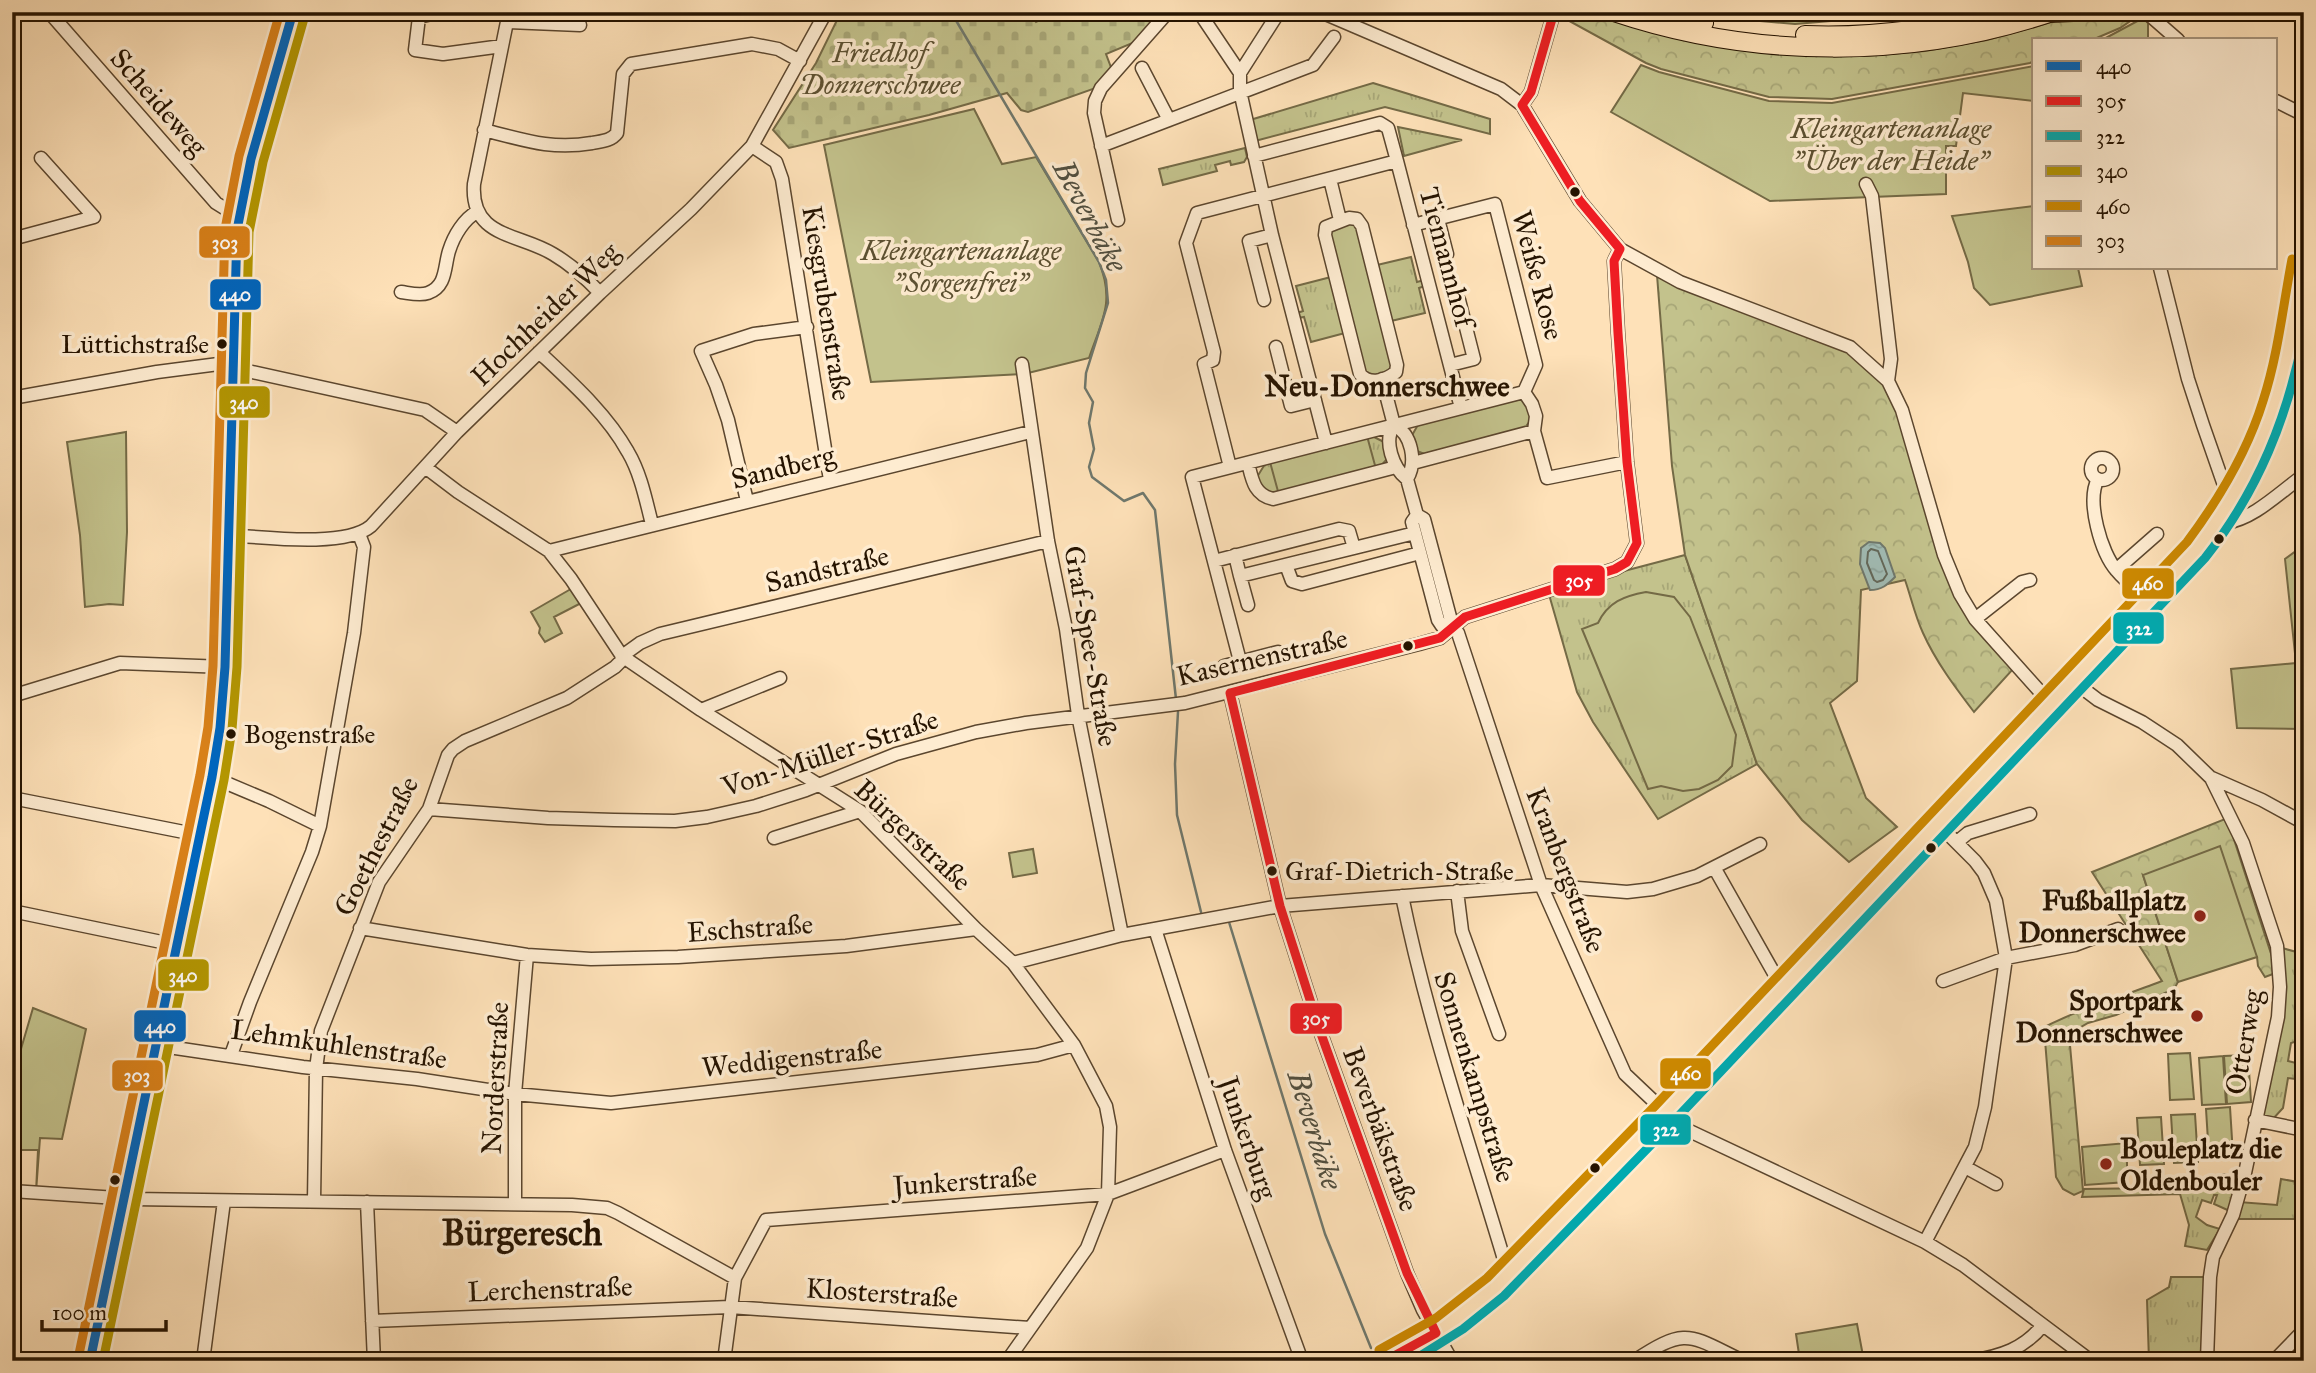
<svg xmlns="http://www.w3.org/2000/svg" width="2316" height="1373" font-family="'IM FELL Great Primer',serif">
	<defs>
		<pattern id="grass-tufts" width="24" height="20" patternUnits="userSpaceOnUse" patternTransform="scale(1.75)"><rect width="24" height="20" fill="#c3c28c"/><path d="M3 7l-1-3M5 7V3M7 7l1-3M15 17l-1-3M17 17v-4M19 17l1-3" fill="none" stroke="#a7a677"/></pattern>
		<pattern id="forest-crowns" width="20" height="18" patternUnits="userSpaceOnUse" patternTransform="scale(1.75)"><rect width="20" height="18" fill="#c3c28c"/><path d="M2 6a3 3 0 1 1 6 0M12 15a3 3 0 1 1 6 0" fill="none" stroke="#a7a677"/></pattern>
		<pattern id="cemetery-stones" width="16" height="16" patternUnits="userSpaceOnUse" patternTransform="scale(1.75)"><rect width="16" height="16" fill="#c3c28c"/><path d="M2 7V4a2 2 0 0 1 4 0v3zM10 15v-3a2 2 0 0 1 4 0v3z" fill="#a7a677"/></pattern>
		<pattern id="water-ripples" width="26" height="14" patternUnits="userSpaceOnUse" patternTransform="scale(1.75)"><rect width="26" height="14" fill="#a1bcb5"/><path d="M2 4q2-2 4 0t4 0M15 11q2-2 4 0t4 0" fill="none" stroke="#8aa19a"/></pattern>
	</defs>
	<rect width="100%" height="100%" fill="#fee1b8"/>
	<filter id="stains"><feTurbulence type="fractalNoise" baseFrequency=".00286" numOctaves="4"/><feColorMatrix values="0 0 0 0 .2 0 0 0 0 .09 0 0 0 0 .02 0 0 0 .5 -.17"/></filter>
	<radialGradient id="worn" r=".72"><stop offset=".6" stop-color="#630" stop-opacity="0"/><stop offset="1" stop-color="#630" stop-opacity=".3"/></radialGradient>
	<path fill="url(#grass-tufts)" stroke="#746a46" stroke-width="2" d="M1373,83L1490,119V134L1385,107L1255,141L1250,120Z
		M1398,127L1462,140L1404,156Z
		M1245,148L1247,157L1244,162L1231,165L1230,161L1215,165L1217,171L1163,185L1159,169Z
		M1411,257L1417,282L1424,280L1425,286L1419,288L1425,313L1391,321L1377,265Z
		M1331,277L1345,333L1311,342L1304,317L1298,318L1297,313L1303,311L1296,286Z
		M1372,436L1386,443L1387,459L1380,467L1279,495L1263,492L1257,477L1265,464Z
		M1685,555L1757,764L1658,819L1593,722L1577,692L1548,591Z
		M2282,948L2304,954L2301,974L2304,975V1039L2291,1043L2288,1061L2304,1065V1080L2288,1078L2283,1108L2272,1120L2259,1118Z
		M2223,1174L2242,1175L2232,1212L2214,1204L2217,1195H2214L2211,1203L2202,1200L2196,1217L2207,1225L2220,1229L2207,1250L2185,1246L2189,1225L2180,1194L2082,1197L2084,1189L2154,1188L2155,1179H2158L2159,1189L2220,1187Z
		M2281,1179L2304,1183V1219H2235L2239,1202L2277,1205Z
		M2171,1277H2207L2204,1358L2186,1361H2149L2147,1300L2169,1287Z"/>
	<path fill="url(#forest-crowns)" stroke="#746a46" stroke-width="2" d="M1564,12H1594L1615,19L1780,51L1867,56L1925,51L1987,40L2087,12H2136L2139,15L2120,28L2092,40H2034V61L2030,63L1832,99L1769,97L1661,69L1646,63L1562,17Z
		M1704,12H1939L1795,24L1737,19Z
		M1657,275L1849,350L1886,383L1900,411L1940,556L2014,668L1974,712C1955,687 1936,662 1923,633C1915,616 1911,597 1905,580L1861,590L1857,681L1830,703L1866,798L1897,827L1849,862L1802,820L1757,764L1685,555L1672,466Z
		M2225,819L2228,821L2274,963L2273,974L2265,977L2258,966L2257,957L2143,875L2178,982L2174,989L2116,1015L2088,1023L2069,1034L2083,1191L2074,1195L2063,1189L2056,1177L2045,1040L2037,1031C2077,1009 2119,998 2162,981L2092,872Z"/>
	<path fill="url(#cemetery-stones)" stroke="#746a46" stroke-width="2" d="M841,12H1029L1036,22L1055,12H1147L1153,21L1135,42L1106,54L1112,70L1093,89L1028,112L1021,110L1007,93L929,115L789,148L773,130L816,63Z"/>
	<path fill="#c3c28c" stroke="#746a46" stroke-width="2" d="M2143,18L2148,23V40H2102Z
		M1641,65L1659,72L1769,101L1832,103L2034,66V101L1963,93L1956,146H1946V194L1770,201L1611,112Z
		M974,109L1002,164L1036,157L1099,262C1115,302 1102,320 1089,358L1024,374L871,382L824,145Z
		M2034,206V268H2078L2082,286L1990,305L1974,288L1968,262L1952,216Z
		M1356,223L1394,366L1386,375L1366,376L1328,230L1333,225Z
		M1521,399L1529,406L1530,421L1524,429L1427,455L1417,451L1411,437L1419,423Z
		M126,432L127,532L123,605L109,604L85,607L80,535L67,442Z
		M1367,436L1376,469L1279,495L1270,462Z
		M2304,545V729L2237,728L2231,669L2296,663L2285,559Z
		M576,586L585,601L554,617L562,633L545,642L539,633L540,628L531,612Z
		M1646,592L1674,597L1690,617L1736,735L1732,766L1718,780L1699,789L1683,791L1661,786L1648,789L1582,629L1598,623C1608,602 1624,596 1646,592Z
		M2220,846L2257,957L2178,982L2143,875Z
		M1033,849L1037,873L1013,877L1009,853Z
		M33,1008L86,1029L62,1139L40,1138L36,1192L38,1150H12V1095L16,1066Z
		M2190,1053L2194,1099L2170,1100L2168,1054Z
		M2248,1055L2251,1102L2227,1104L2224,1056Z
		M2223,1056L2226,1104L2202,1105L2199,1058Z
		M2230,1107L2233,1155L2209,1157L2206,1109Z
		M2195,1114L2198,1162L2174,1163L2171,1115Z
		M2161,1117L2164,1164L2140,1165L2137,1118Z
		M2127,1143V1182L2085,1185L2082,1147Z
		M1857,1324L1864,1361H1800L1796,1334Z"/>
	<path fill="url(#water-ripples)" stroke="#6f786d" stroke-width="2" d="M1869,542L1880,543L1885,548L1895,577C1887,585 1882,590 1870,590L1860,564L1861,548Z"/>
	<g fill="none" stroke-linecap="round" stroke-linejoin="round">
		<path stroke="#63685a" stroke-width="2" d="M1871,549L1878,551L1887,574L1883,580L1877,582L1874,580L1867,563L1868,552Z"/>
		<path stroke="#6f786d" stroke-width="2.5" d="M951,12L1099,262L1106,280L1108,303L1086,373L1085,388L1093,402L1089,423L1094,449L1089,467L1092,477L1124,501L1143,493L1155,510L1176,699
			M1178,712L1175,764L1177,815L1201,912
			M1229,922L1325,1234L1371,1348"/>
		<defs>
			<path id="minor" d="M49,12L216,203L224,208L240,211
				M440,12L419,17L415,50L443,54L502,46
				M509,12L474,184C470,238 519,233 553,254C570,264 586,278 600,293
				M1199,12L1240,73
				M1279,12L1240,73V91L1272,235L1326,443
				M1321,12L1501,89L1522,105L1580,201L1620,249L1680,282L1850,347L1888,381L1902,410L1944,555L1960,594L1975,619L2051,704
				M2146,12L2178,40
				M507,22L580,25
				M1142,68L1169,120
				M2276,101L2304,115
				M1522,105L1531,92L1554,12
				M484,130C524,140 551,150 592,143C602,141 611,141 617,133L623,74L631,64L752,44L778,49L800,61
				M752,146L776,162L782,179L830,480
				M1101,146L1313,65L1334,37
				M1397,161L1461,408
				M1330,179L1340,220
				M1866,184L1872,196L1891,359L1888,381
				M1349,218L1357,219L1362,226L1397,365L1396,372C1386,380 1370,386 1360,374L1325,235L1326,227Z
				M1438,219L1447,254
				M1118,220L1094,113L1095,101L1101,88L1168,12
				M1413,225L1495,204L1536,365L1524,392
				M12,239L94,217L41,158
				M2160,268L2188,379L2203,425L2225,488L2234,496
				M401,292C409,293 420,296 428,293C447,286 444,267 449,251C454,235 464,219 478,211
				M1264,300L1249,241L1272,235
				M1276,347L1291,406L1315,400
				M539,352C571,382 607,414 628,452C641,474 646,501 652,524
				M1022,364L1048,541L1066,629L1078,715L1122,935
				M1450,365L1474,359L1459,300
				M234,368L425,410L457,432
				M1382,379L1394,425
				M1524,392L1532,404L1536,416L1534,431L1547,478L1627,462
				M12,398L157,372L234,362
				M1394,425C1412,434 1417,462 1407,479C1393,468 1383,441 1394,425Z
				M2091 469a11 11 0 1 1 22 0a11 11 0 1 1-22 0Z
				M1248,463C1252,479 1254,495 1273,499L1396,467
				M1413,463L1534,431
				M425,467L458,492L549,551L571,579L622,656L701,710L860,811L976,929L1013,963L1074,1045L1106,1106L1110,1127L1108,1194L1087,1248L1007,1361
				M1230,467L1204,364L1213,360L1214,352L1186,243L1197,213L1397,161L1388,128L1380,123L1254,156
				M1407,479L1417,515L1412,522L1438,620L1442,626L1453,628L1424,519L1417,515
				M2098,479C2086,501 2101,553 2117,571C2126,582 2139,591 2149,601
				M747,501L728,420L716,385L701,351L754,334L807,327
				M2219,519L2225,523C2254,519 2280,492 2304,475
				M228,535C263,537 345,548 371,526L457,432L600,293L691,209L752,146L826,12
				M549,551L1030,432
				M1235,555L1240,576L1354,548
				M1214,561L1339,529L1349,531L1354,548L1415,533
				M1286,565L1292,581L1302,584L1420,553
				M2116,570L2157,534
				M1240,576L1248,605
				M1975,619L2022,582L2030,580
				M1453,628L1458,633L1541,885L1625,1074L1681,1127L1925,1242L1963,1265L2091,1361
				M1240,661L1192,477L1524,392
				M1224,666L1278,652
				M2073,681L2098,700L2142,722L2177,745L2211,778L2243,843L2277,946L2280,987L2278,1017L2245,1173L2233,1215L2213,1257L2210,1277L2207,1360
				M1230,693L1280,906L1320,1031L1407,1273L1423,1310L1452,1361
				M12,696L120,663L225,667
				M701,710L780,678
				M212,777L269,801L320,826
				M2212,778L2262,800L2304,823
				M12,798L199,835
				M429,809L548,818L614,820L675,821L707,817L756,806L806,790L896,754L976,732L1026,723L1185,703L1419,644L1440,638L1465,617L1615,569L1627,562L1637,543L1627,462L1618,333L1614,261L1620,249
				M774,838L860,811
				M1957,842L1968,833L2030,814
				M1715,869L1775,975L1784,984
				M1457,891L1462,931L1499,1034
				M1402,896C1427,1018 1467,1136 1503,1256L1515,1267
				M12,911L176,945
				M360,928L527,955L591,959L678,957L846,946L976,929
				M1155,929L1225,1150L1302,1361
				M1013,963L1122,935L1280,906L1541,885L1627,892L1653,889L1697,876L1760,844
				M1943,981L2006,958L2075,945L2118,929
				M155,1045L303,1067L417,1079L515,1094L611,1103L1037,1055L1074,1045
				M231,1055L250,1002L312,852L320,826L354,633L364,547L359,534
				M2255,1120L2304,1130
				M1965,1167L1996,1184
				M12,1191L132,1199L572,1205L607,1208L618,1213L735,1278L724,1361
				M314,1201L316,1069L321,1031L379,882L429,809L448,755L453,749L465,741L567,698L615,667L621,661L622,656L640,643L660,634L1048,541
				M367,1202L374,1361
				M515,1204V1094L527,955
				M1925,1242L1975,1147L1985,1107L2006,958L1996,901L1984,873L1975,861L1938,824
				M735,1278L766,1220L1108,1194L1225,1150
				M372,1321L730,1307L1030,1328
				M90,1361L180,923L212,777L220,728L225,667L234,362V283L237,230L251,159L293,12
				M203,1361L224,1201
				M1634,1361C1687,1326 1689,1335 1743,1361
				M1971,1361C2001,1356 2024,1349 2043,1325
				M2274,1361L2304,1330"/>
			<path id="major" d="M1385,1361C1426,1341 1461,1318 1495,1287L1664,1114L2196,550C2231,506 2258,457 2275,404C2289,358 2295,308 2304,261"/>
			<path id="highway" d="M1614,12C1754,59 1911,60 2052,12
				M1658,12L1704,23
				M2049,13L2073,12
				M1805,35C1873,38 1940,28 2006,12"/>
		</defs>
		<use href="#minor" stroke="#5b462e" stroke-width="15"/>
		<use href="#major" stroke="#251300" stroke-width="18"/>
		<use href="#highway" stroke="#251300" stroke-width="20"/>
		<use href="#minor" stroke="#feecd1" stroke-width="12"/>
		<use href="#major" stroke="#fee1b8" stroke-width="16"/>
		<use href="#highway" stroke="#fee1b8" stroke-width="18"/>
		<defs>
			<path id="bus-1" d="M90,1361L212,777L220,728L225,667L237,230L251,159L293,12"/>
			<path id="bus-2" d="M1522,105L1580,201L1620,249
				M1522,105L1531,92L1554,12
				M1230,693L1440,638L1465,617L1615,569L1627,562L1637,543L1627,462L1618,333L1614,261L1620,249
				M1230,693L1280,906L1320,1031L1407,1273L1436,1333
				M1385,1361L1436,1333"/>
			<path id="bus-3" d="M1412,1361L1463,1329L1504,1296L1673,1122L2205,558C2258,491 2288,417 2304,333"/>
			<path id="bus-4" d="M103,1361L224,780L232,729L237,667L249,232L263,162L305,15"/>
			<path id="bus-5" d="M1379,1350L1436,1318L1487,1278L1655,1106L2187,542C2219,499 2247,453 2263,401C2278,355 2283,306 2292,259"/>
			<path id="bus-6" d="M78,1359L200,775L208,727L213,666L225,229L239,156L280,12"/>
		</defs>
		<use href="#bus-1" stroke="#feecd1" stroke-width="14"/>
		<use href="#bus-2" stroke="#feecd1" stroke-width="14"/>
		<use href="#bus-3" stroke="#feecd1" stroke-width="14"/>
		<use href="#bus-4" stroke="#feecd1" stroke-width="14"/>
		<use href="#bus-5" stroke="#feecd1" stroke-width="14"/>
		<use href="#bus-6" stroke="#feecd1" stroke-width="14"/>
		<use href="#bus-1" stroke="#0065bd" stroke-width="9"/>
		<use href="#bus-2" stroke="#ee1d23" stroke-width="9"/>
		<use href="#bus-3" stroke="#00aab0" stroke-width="9"/>
		<use href="#bus-4" stroke="#b39601" stroke-width="9"/>
		<use href="#bus-5" stroke="#cd8900" stroke-width="9"/>
		<use href="#bus-6" stroke="#d88019" stroke-width="9"/>
	</g>
	<g fill="#251300" stroke="#feecd1" stroke-width="2.5">
		<circle cx="1575" cy="192" r="6"/>
		<circle cx="222" cy="344" r="6"/>
		<circle cx="2219" cy="539" r="6"/>
		<circle cx="1408" cy="646" r="6"/>
		<circle cx="231" cy="734" r="6"/>
		<circle cx="1931" cy="848" r="6"/>
		<circle cx="1272" cy="871" r="6"/>
		<circle cx="1595" cy="1168" r="6"/>
		<circle cx="115" cy="1180" r="6"/>
	</g>
	<g fill="#8f2418" stroke="#feecd1" stroke-width="2.5">
		<circle cx="2200" cy="916" r="7"/>
		<circle cx="2197" cy="1016" r="7"/>
		<circle cx="2106" cy="1164" r="7"/>
	</g>
	<g text-anchor="middle" dominant-baseline="central" stroke-width="7" stroke-linejoin="round" paint-order="stroke">
		<g font-size="26" fill="#251300" stroke="#feecd1" text-anchor="start">
			<text x="209" y="344" text-anchor="end">Lüttichstraße</text>
			<text x="244" y="734">Bogenstraße</text>
			<text x="1285" y="871">Graf-Dietrich-Straße</text>
		</g>
		<g font-size="28" font-style="italic" fill="#5c5031" stroke="#feecd1">
			<text x="880" y="52">Friedhof<tspan x="880" dy="32">Donnerschwee</tspan></text>
			<text x="1891" y="128">Kleingartenanlage<tspan x="1891" dy="32">"Über der Heide"</tspan></text>
			<text x="961" y="250">Kleingartenanlage<tspan x="961" dy="32">"Sorgenfrei"</tspan></text>
		</g>
		<g font-size="28" fill="#251300" stroke="#feecd1">
			<text transform="translate(159 102) rotate(49)">Scheideweg</text>
			<text transform="translate(1447 257) rotate(75)">Tiemannhof</text>
			<text transform="translate(1538 275) rotate(75)">Weiße Rose</text>
			<text transform="translate(827 303) rotate(81)">Kiesgrubenstraße</text>
			<text transform="translate(545 314) rotate(-44)">Hochheider Weg</text>
			<text transform="translate(783 467) rotate(-14)">Sandberg</text>
			<text transform="translate(827 569) rotate(-13)">Sandstraße</text>
			<text transform="translate(1091 646) rotate(80)">Graf-Spee-Straße</text>
			<text transform="translate(1262 657) rotate(-13)">Kasernenstraße</text>
			<text transform="translate(830 753) rotate(-18)">Von-Müller-Straße</text>
			<text transform="translate(913 835) rotate(43)">Bürgerstraße</text>
			<text transform="translate(376 846) rotate(-63)">Goethestraße</text>
			<text transform="translate(1566 870) rotate(69)">Kranbergstraße</text>
			<text transform="translate(750 928) rotate(-4)">Eschstraße</text>
			<text transform="translate(2244 1042) rotate(-80)">Otterweg</text>
			<text transform="translate(339 1044) rotate(8)">Lehmkuhlenstraße</text>
			<text transform="translate(792 1058) rotate(-6)">Weddigenstraße</text>
			<text transform="translate(1475 1077) rotate(73)">Sonnenkampstraße</text>
			<text transform="translate(495 1078) rotate(-87)">Norderstraße</text>
			<text transform="translate(1381 1129) rotate(70)">Beverbäkstraße</text>
			<text transform="translate(1248 1138) rotate(71)">Junkerburg</text>
			<text transform="translate(965 1181) rotate(-4)">Junkerstraße</text>
			<text transform="translate(550 1289) rotate(-2)">Lerchenstraße</text>
			<text transform="translate(882 1293) rotate(4)">Klosterstraße</text>
		</g>
		<g font-size="28" font-weight="bold" fill="#251300" stroke="#feecd1" text-anchor="end">
			<text x="2186" y="900">Fußballplatz<tspan x="2186" dy="32">Donnerschwee</tspan></text>
			<text x="2183" y="1000">Sportpark<tspan x="2183" dy="32">Donnerschwee</tspan></text>
			<text x="2120" y="1148" text-anchor="start">Bouleplatz die<tspan x="2120" dy="32">Oldenbouler</tspan></text>
		</g>
		<g font-size="30" font-style="italic" fill="#504e3f" stroke="#feecd1">
			<text transform="translate(1090 216) rotate(62)">Beverbäke</text>
			<text transform="translate(1315 1130) rotate(73)">Beverbäke</text>
		</g>
		<g font-size="30" font-weight="bold" fill="#251300" stroke="#feecd1">
			<text x="1387" y="386">Neu-Donnerschwee</text>
		</g>
		<g font-size="35" font-weight="bold" fill="#251300" stroke="#feecd1">
			<text x="522" y="1233">Bürgeresch</text>
		</g>
	</g>
	<g stroke="#feecd1" stroke-width="2.5">
		<rect x="198" y="225" width="53" height="34" rx="7" fill="#d88019"/>
		<rect x="209" y="278" width="53" height="33" rx="7" fill="#0065bd"/>
		<rect x="218" y="385" width="53" height="34" rx="7" fill="#b39601"/>
		<rect x="1552" y="564" width="54" height="33" rx="7" fill="#ee1d23"/>
		<rect x="2121" y="567" width="54" height="33" rx="7" fill="#cd8900"/>
		<rect x="2112" y="611" width="53" height="34" rx="7" fill="#00aab0"/>
		<rect x="157" y="958" width="53" height="34" rx="7" fill="#b39601"/>
		<rect x="1289" y="1002" width="54" height="33" rx="7" fill="#ee1d23"/>
		<rect x="133" y="1009" width="54" height="34" rx="7" fill="#0065bd"/>
		<rect x="1659" y="1057" width="53" height="33" rx="7" fill="#cd8900"/>
		<rect x="111" y="1059" width="53" height="33" rx="7" fill="#d88019"/>
		<rect x="1639" y="1113" width="53" height="33" rx="7" fill="#00aab0"/>
	</g>
	<g font-size="19" text-anchor="middle" font-weight="bold" fill="#fff">
		<text x="225" y="249">303</text>
		<text x="235" y="301">440</text>
		<text x="244" y="409">340</text>
		<text x="1579" y="587">305</text>
		<text x="2148" y="590">460</text>
		<text x="2139" y="635">322</text>
		<text x="183" y="982">340</text>
		<text x="1316" y="1025">305</text>
		<text x="160" y="1033">440</text>
		<text x="1686" y="1080">460</text>
		<text x="137" y="1082">303</text>
		<text x="1666" y="1136">322</text>
	</g>
	<rect width="2316" height="1373" fill="none" stroke="#fee1b8" stroke-width="42"/>
	<rect x="14" y="14" width="2288" height="1345" fill="none" stroke="#251300" stroke-width="3.5"/>
	<rect x="21" y="21" width="2274" height="1331" fill="none" stroke="#251300" stroke-width="2"/>
	<rect x="2032" y="38" width="245" height="231" fill="#feecd1" stroke="#a7957d" stroke-width="2"/>
	<rect x="2046" y="61" width="35" height="10" fill="#0065bd" stroke="#a7957d" stroke-width="2"/>
	<text x="2096" y="74" font-size="21" fill="#251300">440</text>
	<rect x="2046" y="96" width="35" height="10" fill="#ee1d23" stroke="#a7957d" stroke-width="2"/>
	<text x="2096" y="108" font-size="21" fill="#251300">305</text>
	<rect x="2046" y="131" width="35" height="10" fill="#00aab0" stroke="#a7957d" stroke-width="2"/>
	<text x="2096" y="144" font-size="21" fill="#251300">322</text>
	<rect x="2046" y="166" width="35" height="10" fill="#b39601" stroke="#a7957d" stroke-width="2"/>
	<text x="2096" y="178" font-size="21" fill="#251300">340</text>
	<rect x="2046" y="201" width="35" height="10" fill="#cd8900" stroke="#a7957d" stroke-width="2"/>
	<text x="2096" y="214" font-size="21" fill="#251300">460</text>
	<rect x="2046" y="236" width="35" height="10" fill="#d88019" stroke="#a7957d" stroke-width="2"/>
	<text x="2096" y="248" font-size="21" fill="#251300">303</text>
	<path d="M42 1320v10h124v-10" fill="none" stroke="#251300" stroke-width="3.5"/>
	<text x="52" y="1320" font-size="21" fill="#251300" stroke="#feecd1" stroke-width="5" paint-order="stroke">100 m</text>
	<rect width="100%" height="100%" filter="url(#stains)"/>
	<rect width="100%" height="100%" fill="url(#worn)"/>
</svg>
